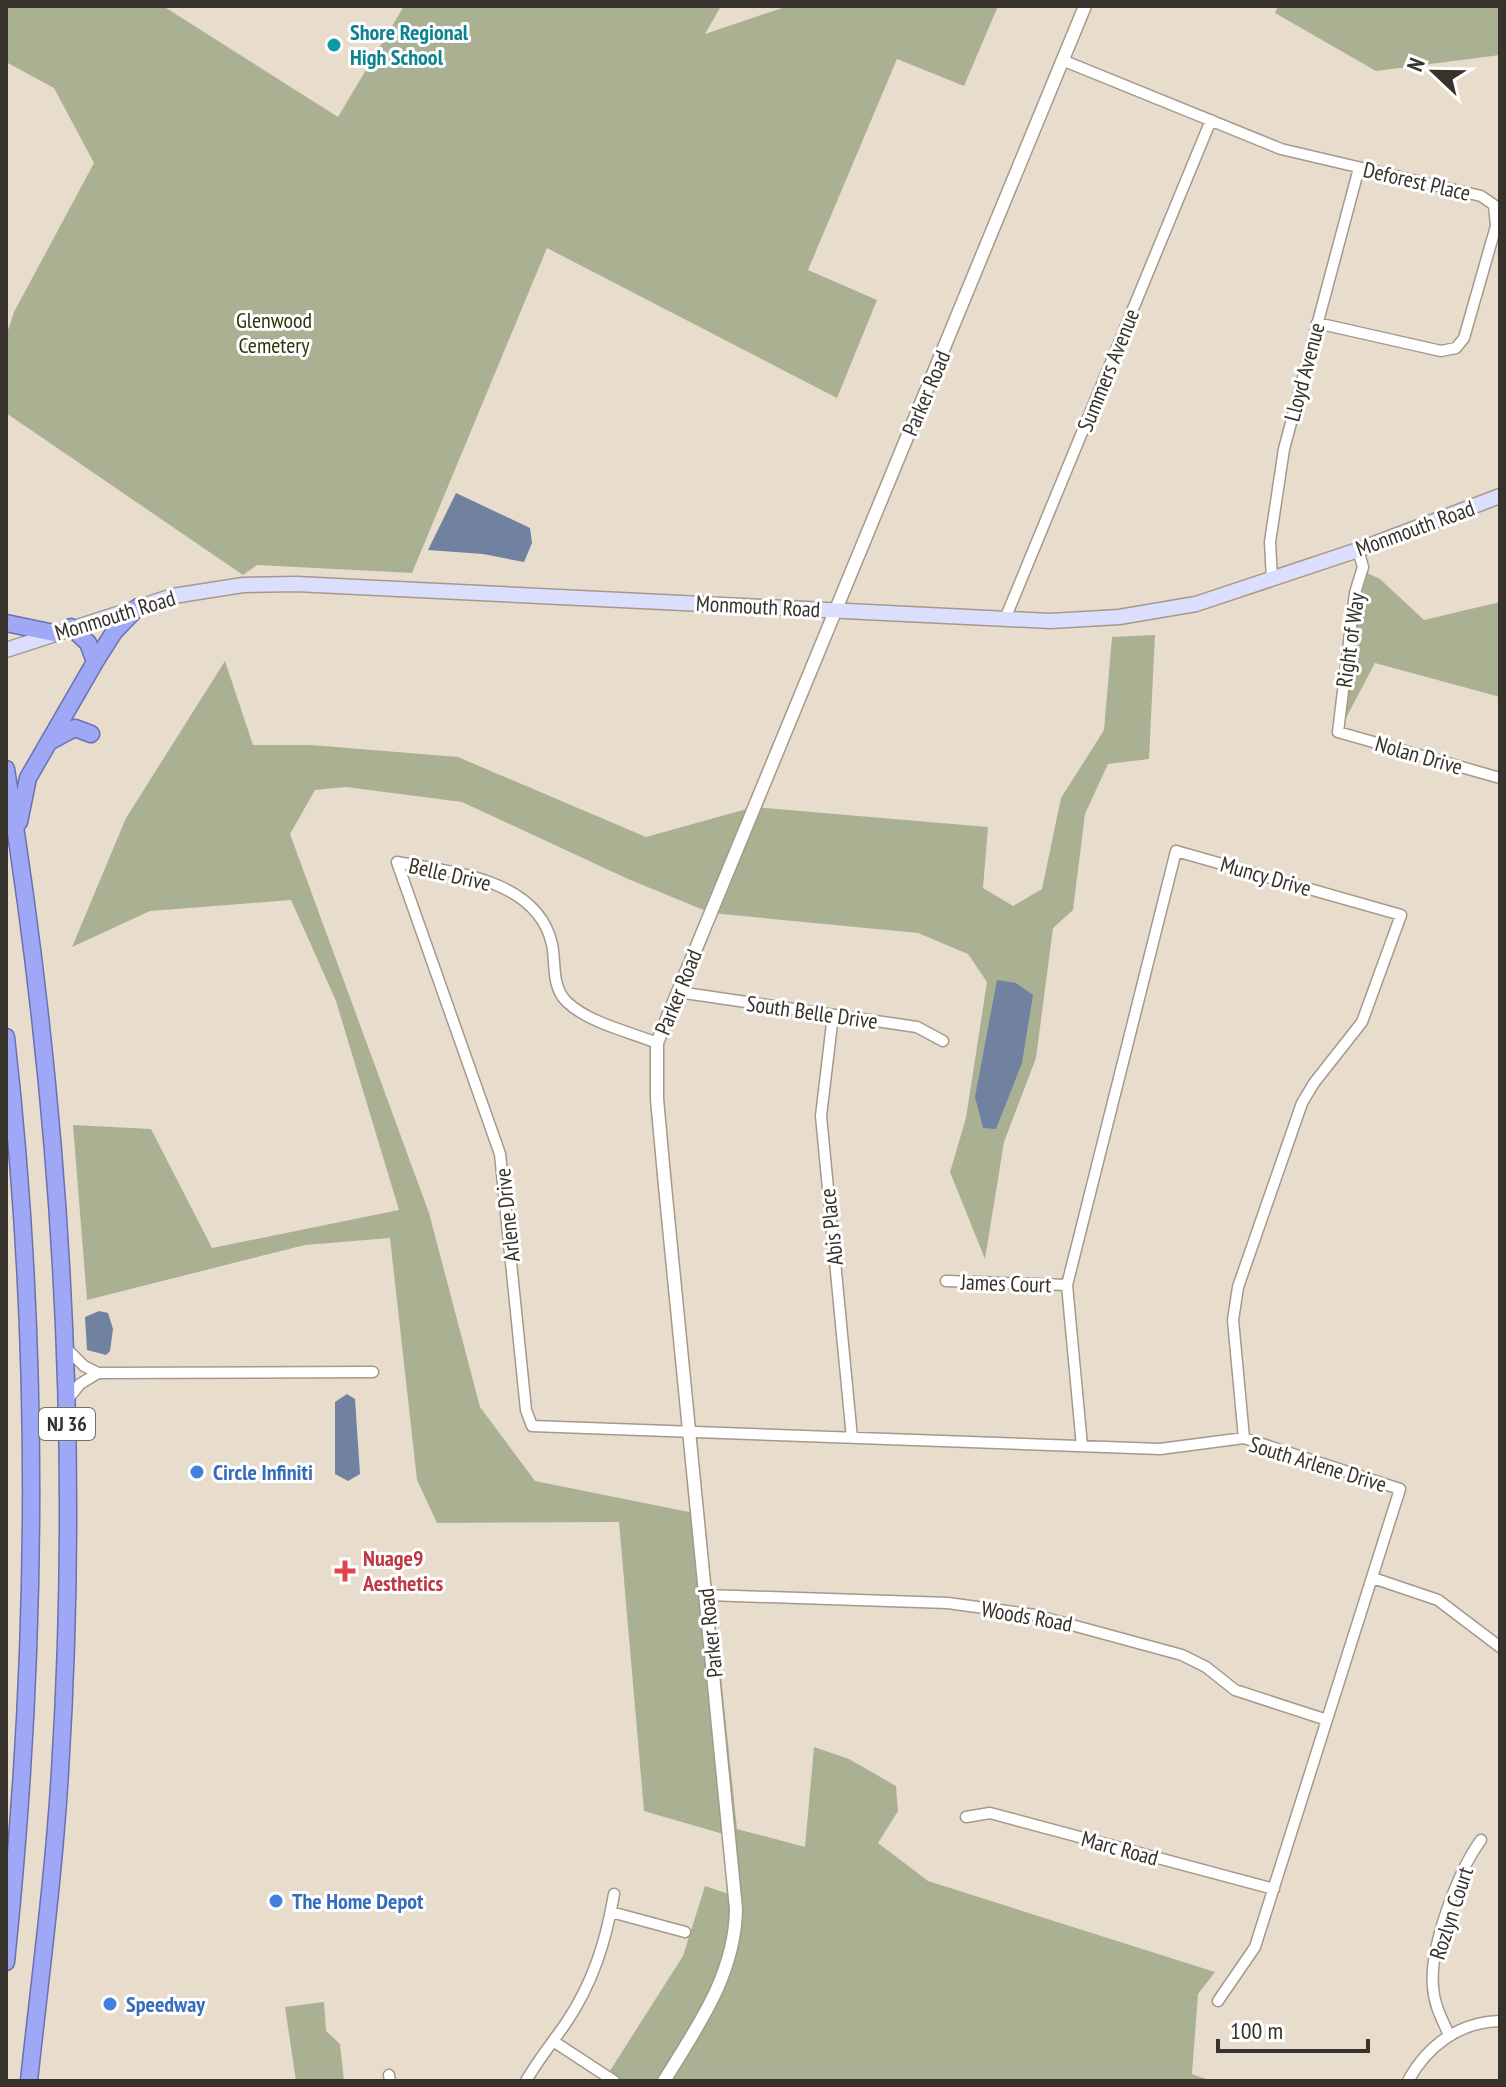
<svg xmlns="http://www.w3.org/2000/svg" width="1506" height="2087" font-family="'PT Sans Narrow',sans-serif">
	<rect width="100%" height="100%" fill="#e8dccd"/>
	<path fill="#aab193" d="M6,6H163L338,117L404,6H721L705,34L788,6H998L964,86L897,59L808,270L877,300L837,398L547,248L412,573L257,565L243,575L6,413V336L14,312L94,163L54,88L6,62Z
		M1278,6H1500V55L1376,71L1275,13Z
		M1363,571L1380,579L1424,620L1500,602V697L1375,663L1339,731Z
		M1155,635L1149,759L1108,764L1085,814L1073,910L1053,928L1036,1058L1004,1142L985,1259L950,1172L966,1118L987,982L968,954L918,933L711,913L628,879L462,802L346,787L315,790L290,834L429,1213L480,1407L535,1481L704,1515L737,1829L805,1847L814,1747L849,1759L896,1786L898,1811L878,1843L928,1881L1215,1972L1198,1994L1192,2074L1212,2081H613L606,2077L683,1956L705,1886L735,1896L730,1836L644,1811L619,1522L437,1523L417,1480L390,1238L305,1245L87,1300L73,1125L151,1129L212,1248L399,1210L336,1001L291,900L150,911L72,947L126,818L225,661L253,745H311L458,757L646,837L754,807L988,827L983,888L1013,906L1042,889L1061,798L1104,730L1112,637Z
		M324,2002L326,2031L340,2044L344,2081H296L285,2007Z"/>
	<path fill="#7182a0" d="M456,493L530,528L532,543L524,562L483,554L428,550Z
		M997,980L1016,983L1033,995L1022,1063L996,1129L983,1128L975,1097Z
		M99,1311L108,1313L113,1329L110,1351L106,1355L87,1350L85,1317Z
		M347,1394L355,1399L360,1474L348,1481L335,1474V1402Z"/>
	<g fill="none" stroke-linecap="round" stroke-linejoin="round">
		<defs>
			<path id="minor" d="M1062,60L1281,149L1481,196L1494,205L1496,226L1464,338L1456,348L1441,351L1317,323
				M1358,550L1363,567L1355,593L1338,732L1500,778
				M1272,579L1270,542L1284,449L1359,168
				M1005,619L1211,120
				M1176,851L1401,915
				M678,992L917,1027L943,1041
				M833,1015L821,1116L852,1438
				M657,1043C630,1032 589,1023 567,1002C551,987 556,963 552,944C537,878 451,872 397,862L500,1154L526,1410L532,1426L1160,1449L1244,1438L1400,1489
				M946,1281L1067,1285
				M65,1347L84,1366L98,1373L373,1372
				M67,1400L80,1384L98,1373
				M1244,1438L1233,1320L1238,1287L1302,1103L1314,1083L1362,1022L1401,915
				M1082,1446L1067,1285L1176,851
				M1373,1578L1438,1600L1500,1647
				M707,1595L948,1603L1035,1615L1182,1655L1206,1667L1235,1690L1327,1720
				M966,1817L990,1813L1274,1889
				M611,1912L685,1932
				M1218,2001L1255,1947L1400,1489
				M1449,2035C1442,2019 1434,2005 1433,1987C1429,1948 1458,1871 1481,1840
				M553,2041L614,2081
				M389,2075L390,2081
				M526,2081C538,2060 552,2043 566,2023C593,1983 606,1941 614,1894
				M1408,2081C1427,2046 1459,2022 1500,2021"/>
			<path id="tertiary" d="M664,2081C697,2027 735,1975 736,1909L665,1186L657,1099V1043L1085,6"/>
			<path id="secondary" d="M6,650L173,596L243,585L296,584L1050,621L1119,617L1196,604L1358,550L1500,496"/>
			<path id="trunk" d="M6,623L54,633
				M95,662L114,632L138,607
				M49,742L75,728L91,734
				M6,769C60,1100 81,1436 60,1771C54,1875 40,1978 29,2081
				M19,822L28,778L95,662L88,643L71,627
				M6,1037C41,1345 38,1654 6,1962"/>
		</defs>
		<use href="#minor" stroke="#a5998b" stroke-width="13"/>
		<use href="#tertiary" stroke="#a5998b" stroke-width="15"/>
		<use href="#secondary" stroke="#a5998b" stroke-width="17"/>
		<use href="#trunk" stroke="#6b70ae" stroke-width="19"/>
		<use href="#minor" stroke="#fff" stroke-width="10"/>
		<use href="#tertiary" stroke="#fff" stroke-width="12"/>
		<use href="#secondary" stroke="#dbdefc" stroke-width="14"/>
		<use href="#trunk" stroke="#9fa8f6" stroke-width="16"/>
	</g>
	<circle fill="#0f9aa8" stroke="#fff" stroke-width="3" cx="334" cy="45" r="8"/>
	<g fill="#3f7fe0" stroke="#fff" stroke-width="3">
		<circle cx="197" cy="1472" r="8"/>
		<circle cx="276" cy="1901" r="8"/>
		<circle cx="110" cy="2004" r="8"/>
	</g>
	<path fill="#e0444e" stroke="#fff" stroke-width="3" d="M341 1559h8v8h8v8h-8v8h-8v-8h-8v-8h8z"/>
	<g text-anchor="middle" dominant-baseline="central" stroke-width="6" stroke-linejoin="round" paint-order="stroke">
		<rect fill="#fff" stroke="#73706b" stroke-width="2" x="39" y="1408" width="56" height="32" rx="6"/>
		<g font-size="20" font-weight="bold" fill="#37322c">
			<text x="67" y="1424">NJ 36</text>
		</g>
		<g font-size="22" font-weight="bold" fill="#0d838f" stroke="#fff" text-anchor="start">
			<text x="350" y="32">Shore Regional<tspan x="350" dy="25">High School</tspan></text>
		</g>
		<g font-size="22" fill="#37322c" stroke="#fff">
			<text transform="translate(1417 181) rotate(13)">Deforest Place</text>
			<text transform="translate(1108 370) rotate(-68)">Summers Avenue</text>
			<text transform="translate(1304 372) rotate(-75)">Lloyd Avenue</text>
			<text transform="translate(926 393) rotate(-67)">Parker Road</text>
			<text transform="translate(1415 528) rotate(-20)">Monmouth Road</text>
			<text transform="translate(758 606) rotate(3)">Monmouth Road</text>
			<text transform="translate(115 615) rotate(-17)">Monmouth Road</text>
			<text transform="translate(1350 640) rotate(-82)">Right of Way</text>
			<text transform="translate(1419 755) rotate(16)">Nolan Drive</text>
			<text transform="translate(450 874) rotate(13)">Belle Drive</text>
			<text transform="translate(1266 876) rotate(16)">Muncy Drive</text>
			<text transform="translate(678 992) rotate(-68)">Parker Road</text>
			<text transform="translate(812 1012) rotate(8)">South Belle Drive</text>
			<text transform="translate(507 1215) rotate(-96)">Arlene Drive</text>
			<text transform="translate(831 1227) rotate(-96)">Abis Place</text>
			<text transform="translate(1006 1283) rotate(2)">James Court</text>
			<text transform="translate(1318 1464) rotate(17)">South Arlene Drive</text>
			<text transform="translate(1027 1616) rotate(10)">Woods Road</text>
			<text transform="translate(710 1633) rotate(-96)">Parker Road</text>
			<text transform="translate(1120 1848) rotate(15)">Marc Road</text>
			<text transform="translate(1451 1913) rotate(-72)">Rozlyn Court</text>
		</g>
		<g font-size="22" fill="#2f360a" stroke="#fff">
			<text x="274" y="320">Glenwood<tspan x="274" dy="25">Cemetery</tspan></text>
		</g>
		<g font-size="22" font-weight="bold" fill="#366cbe" stroke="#fff" text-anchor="start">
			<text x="213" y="1472">Circle Infiniti</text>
			<text x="292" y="1901">The Home Depot</text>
			<text x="126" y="2004">Speedway</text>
		</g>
		<g font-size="22" font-weight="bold" fill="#be3a42" stroke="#fff" text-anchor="start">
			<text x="363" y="1558">Nuage9<tspan x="363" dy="25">Aesthetics</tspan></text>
		</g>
	</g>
	<rect width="1506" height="2087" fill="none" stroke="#37322c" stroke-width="16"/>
	<g transform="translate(1434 72) rotate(292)" stroke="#ffffff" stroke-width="6" paint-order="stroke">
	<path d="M0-6L14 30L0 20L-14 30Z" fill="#37322c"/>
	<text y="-12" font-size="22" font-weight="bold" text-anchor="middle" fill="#37322c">N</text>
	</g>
	<path d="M1218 2039v12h150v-12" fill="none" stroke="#37322c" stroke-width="4"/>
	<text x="1230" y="2039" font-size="24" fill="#37322c" stroke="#ffffff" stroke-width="6" paint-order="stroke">100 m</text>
</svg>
